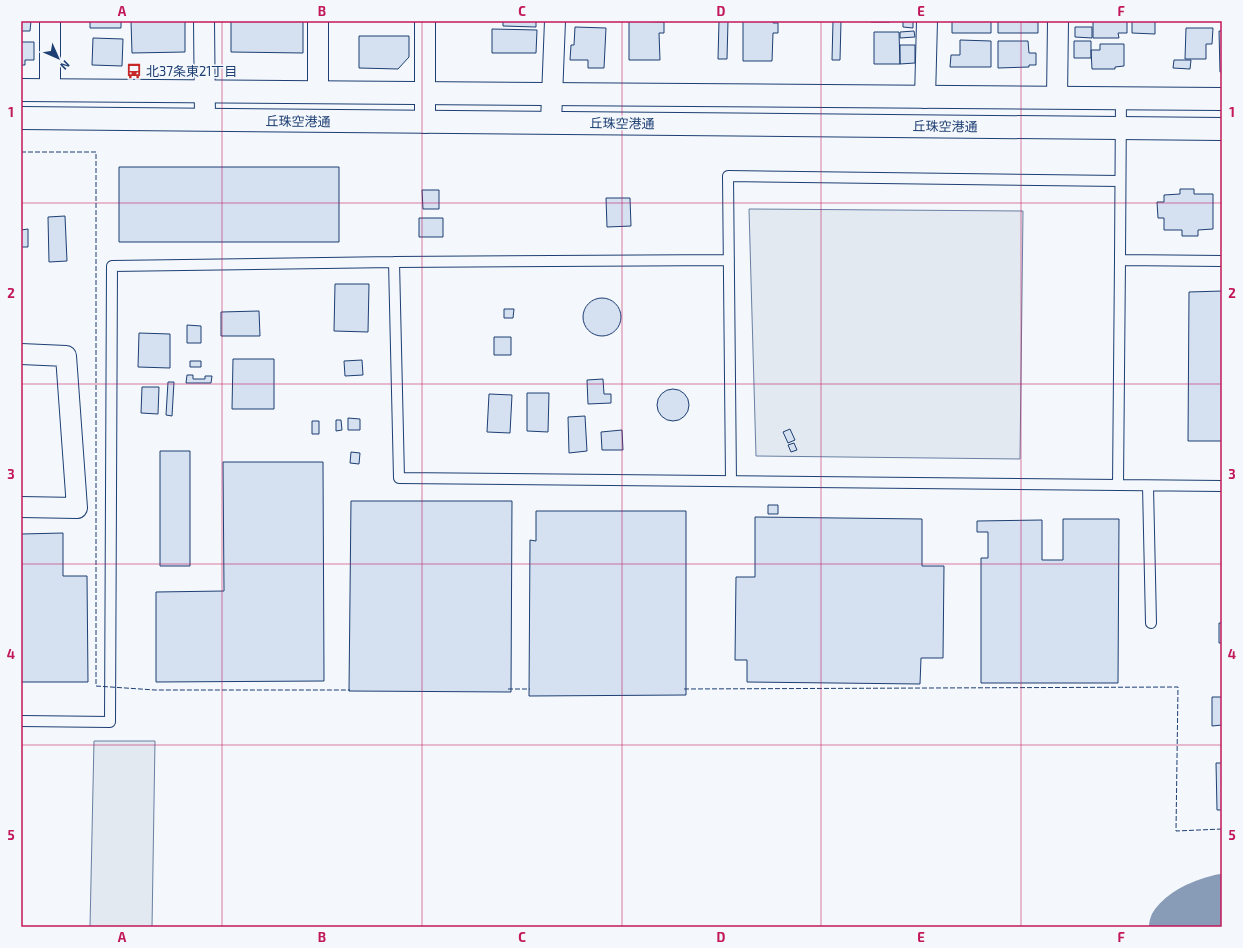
<svg xmlns="http://www.w3.org/2000/svg" width="1243" height="948" font-family="'Exo 2','Noto Sans JP',sans-serif">
	<rect width="100%" height="100%" fill="#f4f7fb"/>
	<path fill="#e3e9f0" stroke="#687fa3" d="M749,209L1023,211L1020,459L756,456Z
		M94,741H155L152,927H90Z"/>
	<g fill="none" stroke-linecap="round" stroke-linejoin="round">
		<path stroke="#889bb7" stroke-width="60" d="M1179,927C1189,914 1206,908 1222,904"/>
	</g>
	<path fill="#d5e0f0" stroke="#1d3f73" d="M21,21H31L30,31H21Z
		M90,21H121V28H90Z
		M131,21H185V52L132,53Z
		M231,21H303V53L231,52Z
		M503,21H536V27L503,26Z
		M629,21L664,22V33H659L660,60H629Z
		M719,21H728L727,59H718Z
		M743,21H773V23H778V33H773L772,61H743Z
		M833,21H841L840,60H832Z
		M871,21H890V22H871Z
		M903,21H913V28L903,27Z
		M952,21H991V33H952Z
		M998,21L1038,22V33H998Z
		M1093,21H1127V33H1118L1119,38H1093Z
		M1132,21H1155V34L1132,33Z
		M575,27L606,28L604,68H588V60H570L571,45H574Z
		M1075,27H1092V38L1075,37Z
		M1186,28H1213L1212,44H1206V59H1185Z
		M492,29L537,30L536,53H492Z
		M914,31L915,37L900,38V32Z
		M1219,31H1222V72H1220Z
		M874,32H899L900,64H874Z
		M359,36H409V57L398,69L359,68Z
		M93,38L123,39L122,66L92,65Z
		M960,40L991,41V67H950L951,55H960Z
		M998,41H1028L1029,53H1036V65H1029V67L998,68Z
		M1074,41H1091V58H1074Z
		M21,42H34V60H25V65H21Z
		M1100,44H1124V66L1115,67V69H1092L1091,50H1100Z
		M900,45H915V63L900,64Z
		M1174,60H1191L1190,69L1173,68Z
		M119,167H339V242H119Z
		M1180,189H1194V194H1213V229L1198,230V236H1182V230H1164V218H1158L1157,202H1164V195L1180,194Z
		M422,190H439V209H423Z
		M606,198H630L631,226L607,227Z
		M65,216L67,261L49,262L48,217Z
		M419,218H443V237H419Z
		M28,229V247H21V230Z
		M335,284H369L368,332L334,331Z
		M1222,291V441H1188L1189,292Z
		M583 317a19 19 0 1 1 38 0a19 19 0 1 1-38 0Z
		M504,309H514L513,318H504Z
		M259,311L260,336H221V312Z
		M187,325L201,326V343H187Z
		M139,333L170,334V368L138,367Z
		M494,337H511V355H494Z
		M233,359H274V409H232Z
		M362,360L363,375L345,376L344,361Z
		M190,361H201V367H190Z
		M187,375H193V379H205V376H212L211,383H186Z
		M603,379L604,394H611V403L588,404L587,380Z
		M168,382H174L172,416L166,415Z
		M142,387H159L158,414L141,413Z
		M657 405a16 16 0 1 1 32 0a16 16 0 1 1-32 0Z
		M527,393H549L548,432L527,431Z
		M489,394L512,395L510,433L487,432Z
		M585,416L587,451L569,453L568,417Z
		M348,418L360,419V430H348Z
		M336,420H341L342,430L336,431Z
		M312,421H319V434H312Z
		M790,429L795,440L788,443L783,432Z
		M622,430L623,450H602L601,432Z
		M794,443L797,450L791,452L788,445Z
		M160,451H190V566H160Z
		M351,452L360,453L359,464L350,463Z
		M223,462H323L324,681L156,682V592L224,591Z
		M351,501H512L511,692L349,691Z
		M768,505H778V514H768Z
		M536,511H686V695L529,696L530,540L536,541Z
		M755,517L922,519V566H944L943,658H921L920,684L747,682V660H735L736,577H755Z
		M1063,519H1119L1118,683H981V558H988V532H977V521L1042,520V560H1063Z
		M63,533V576H87L88,682H21V534Z
		M1219,623H1222V643H1219Z
		M1212,697H1222V725L1212,726Z
		M1216,763H1222V810H1217Z"/>
	<g fill="none" stroke-linecap="round" stroke-linejoin="round">
		<defs>
			<path id="lane" d="M1121,97L1120,260L1222,261
				M394,262L399,478L1222,486
				M731,481L728,176L1120,181
				M1118,485L1120,260
				M1148,486L1151,623
				M21,721L110,722L112,266L394,262L729,260"/>
			<path id="street" d="M204,21L205,120
				M50,89V21
				M318,91V21
				M925,98L927,21
				M1057,98L1058,21
				M551,122L555,21
				M425,123V21
				M21,354L66,356L77,508L21,507"/>
			<path id="secondary" d="M21,90L1222,99
				M21,118L1222,129"/>
		</defs>
		<use href="#lane" stroke="#1d3f73" stroke-width="12"/>
		<use href="#street" stroke="#1d3f73" stroke-width="22"/>
		<use href="#secondary" stroke="#1d3f73" stroke-width="24"/>
		<use href="#lane" stroke="#f4f7fb" stroke-width="10"/>
		<use href="#street" stroke="#f4f7fb" stroke-width="20"/>
		<use href="#secondary" stroke="#f4f7fb" stroke-width="22"/>
		<path stroke="#1d3f73" stroke-width="1" stroke-dasharray="5 2" stroke-linecap="butt" d="M21,152H96V686L155,690H350
			M508,689H530
			M684,689L1178,687L1176,831L1222,829"/>
	</g>
	<path fill="none" stroke="#c2185b" stroke-width="1" stroke-opacity="0.55" d="M222,21V927M422,21V927M622,21V927M821,21V927M1021,21V927M21,203H1222M21,384H1222M21,564H1222M21,745H1222"/>
	<defs>
		<symbol id="bus-bare" viewBox="-9 -9 18 18"><path d="M-5-6H5V4H4V6H2V4H-2V6H-4V4H-5ZM-3.5-4V0h7V-4ZM-3.5 1.2v1.5H-2V1.2ZM2 1.2v1.5H3.5V1.2Z" fill="#c62828" stroke="#f4f7fb" stroke-width="2.5" paint-order="stroke"/></symbol>
	</defs>
	<g fill-rule="evenodd">
		<use href="#bus-bare" x="123" y="60" width="22" height="22"/>
	</g>
	<g text-anchor="middle" dominant-baseline="central" stroke-width="3" stroke-linejoin="round" paint-order="stroke">
		<g font-size="13" fill="#1d3f73" stroke="#f4f7fb" text-anchor="start">
			<text x="146" y="71">北37条東21丁目</text>
		</g>
		<g font-size="13" fill="#1d3f73" stroke="#f4f7fb">
			<text transform="translate(298 121) rotate(1)">丘珠空港通</text>
			<text transform="translate(622 123) rotate(1)">丘珠空港通</text>
			<text transform="translate(945 126) rotate(1)">丘珠空港通</text>
		</g>
	</g>
	<rect width="1243" height="948" fill="none" stroke="#f4f7fb" stroke-width="44"/>
	<g transform="translate(58 58) rotate(135)" stroke="#f4f7fb" stroke-width="3" paint-order="stroke">
	<path d="M0-3L7 15L0 10L-7 15Z" fill="#1d3f73"/>
	<text y="-6" font-size="11" font-weight="bold" text-anchor="middle" fill="#1d3f73">N</text>
	</g>
	<rect x="22" y="22" width="1199" height="904" fill="none" stroke="#c2185b" stroke-width="1.5"/>
	<g font-size="13" text-anchor="middle" font-weight="bold" fill="#c2185b">
		<text x="122" y="16">A</text>
		<text x="322" y="16">B</text>
		<text x="522" y="16">C</text>
		<text x="721" y="16">D</text>
		<text x="921" y="16">E</text>
		<text x="1121" y="16">F</text>
		<text x="11" y="117">1</text>
		<text x="1232" y="117">1</text>
		<text x="11" y="298">2</text>
		<text x="1232" y="298">2</text>
		<text x="11" y="479">3</text>
		<text x="1232" y="479">3</text>
		<text x="11" y="659">4</text>
		<text x="1232" y="659">4</text>
		<text x="11" y="840">5</text>
		<text x="1232" y="840">5</text>
		<text x="122" y="942">A</text>
		<text x="322" y="942">B</text>
		<text x="522" y="942">C</text>
		<text x="721" y="942">D</text>
		<text x="921" y="942">E</text>
		<text x="1121" y="942">F</text>
	</g>
</svg>
